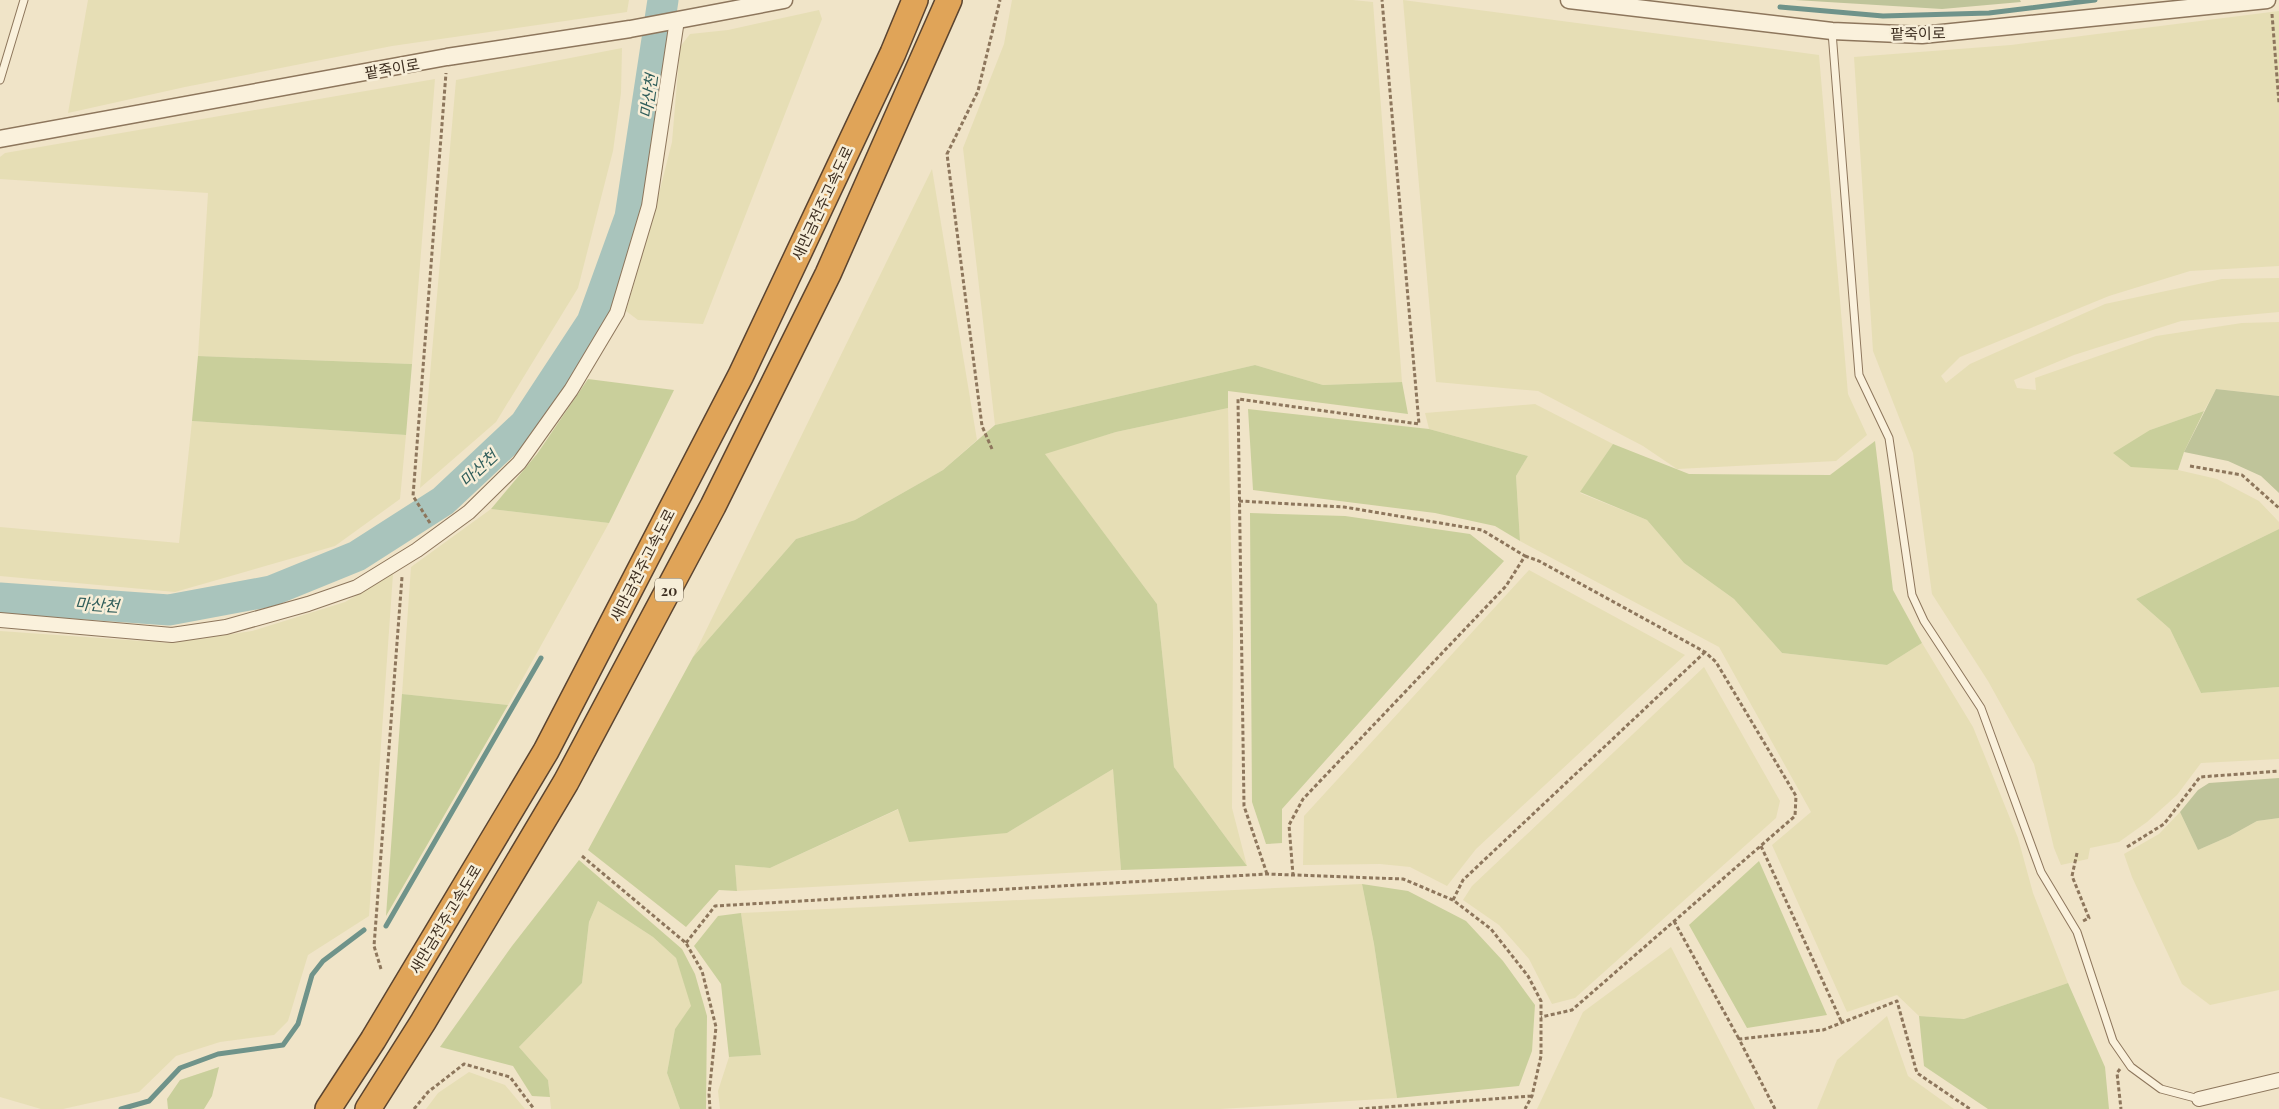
<svg xmlns="http://www.w3.org/2000/svg" width="2279" height="1109" font-family="'Playfair Display','Noto Sans KR',serif">
	<rect width="100%" height="100%" fill="#f0e4c8"/>
	<path fill="#e6deb5" d="M88,0H629L627,12L392,46L185,87L68,113Z
		M1012,0H1353L1373,2L1402,382L1323,385L1255,365L995,425L963,148L1004,44Z
		M1403,0L1819,55L1848,394L1867,435L1836,461L1677,469L1643,446L1538,391L1436,382Z
		M819,10L822,19L703,324L638,320L626,311L652,221L672,142L680,47L690,34L728,30Z
		M2279,11V266L2190,271L2109,296L1960,357L1941,376L1946,383L1970,364L2105,304L2222,279L2279,278V312L2181,321L2074,355L2014,380L2017,388L2036,390L2035,378L2156,336L2242,323L2279,322V396L2216,389L2204,411L2150,430L2178,470L2217,479L2259,501L2279,522V529L2136,599L2170,629L2201,693L2279,687V759L2201,763L2177,795L2147,822L2119,842L2090,848L2088,859L2061,865L2054,848L2034,764L1988,681L1932,594L1913,453L1873,351L1854,57L2011,45Z
		M622,48L621,93L613,151L578,288L496,422L420,488L456,80Z
		M435,79L412,364L198,356L208,193L0,179V157L5,153Z
		M932,169L977,440L943,470L855,520L796,539L693,657Z
		M1535,404L1613,444L1580,493L1647,520L1684,563L1734,599L1782,653L1887,665L1922,643L1973,727L2018,838L2033,893L2068,983L1964,1019L1919,1016L1897,995L1847,1012L1772,845L1811,812L1719,647L1520,541L1516,476L1528,456L1429,429L1425,413Z
		M1228,408L1233,634L1232,808L1247,866L1174,767L1157,604L1044,453L1116,432Z
		M192,421L406,435L400,499L335,546L175,592L0,576V527L179,543Z
		M491,509L609,523L508,705L402,694L411,567Z
		M1529,570L1685,655L1476,849L1447,886L1410,867L1380,864L1303,865L1304,816Z
		M393,574L369,916L308,955L288,1021L274,1035L220,1042L176,1056L139,1092L63,1109H41L0,1097V631L171,643L252,631L345,602Z
		M1704,667L1780,801L1776,818L1575,998L1552,1004L1529,959L1499,925L1463,900L1472,886Z
		M1113,769L1121,870L737,891L735,865L770,868L899,809L1007,833Z
		M2180,812L2198,850L2230,836L2257,821L2279,818V990L2210,1005L2182,984L2132,877L2124,854L2159,834Z
		M1362,884L1374,944L1397,1098L1220,1109H720L718,1091L729,1057L761,1055L741,913Z
		M598,901L653,937L676,958L692,1006L675,1029L667,1073L680,1109H551L548,1080L519,1047L582,983L589,922Z
		M1671,947L1755,1109H1537L1583,1012Z
		M1887,1016L1908,1076L1954,1109H1817L1837,1060Z
		M469,1072L505,1085L525,1109H426L438,1093Z"/>
	<path fill="#c9cf9b" d="M198,356L412,364L406,435L192,421Z
		M1255,365L1323,385L1402,382L1408,414L1228,391V408L1116,432L1045,454L1157,604L1174,767L1247,866L1121,870L1113,769L1007,833L909,842L898,809L770,868L735,865L737,891L719,890L686,927L588,850L693,657L796,539L855,520L943,470L995,425Z
		M588,379L674,390L609,523L491,509L537,454Z
		M1248,409L1429,429L1528,456L1516,476L1520,541L1495,526L1435,513L1253,490Z
		M2204,411L2184,452L2178,470L2131,467L2113,453L2150,430Z
		M1875,441L1893,590L1922,643L1887,665L1782,653L1734,599L1684,563L1647,520L1580,492L1613,444L1689,474L1830,475Z
		M1250,513L1345,516L1470,534L1504,561L1282,809V843L1266,844L1252,802Z
		M2279,529V687L2201,693L2170,629L2136,599Z
		M402,694L508,705L386,916Z
		M579,860L682,949L695,974L707,1016L706,1109H680L667,1073L675,1029L691,1006L676,958L653,937L598,901L589,922L582,983L519,1047L548,1080L550,1097L532,1096L513,1066L440,1047L512,946Z
		M1759,861L1827,1015L1747,1028L1689,925Z
		M1362,884L1408,891L1466,921L1503,961L1535,1005L1532,1051L1519,1086L1397,1098L1374,944Z
		M741,913L761,1055L729,1057L721,984L694,946L718,916Z
		M2068,983L2105,1067L2109,1109H1988L1924,1066L1919,1016L1964,1019Z
		M219,1067L212,1096L204,1109H168L167,1099L180,1080Z"/>
	<path fill="#bfc49a" d="M1795,0H2020L2021,2L1942,9Z
		M2216,389L2279,396V493L2261,476L2228,461L2184,452Z
		M2279,778V818L2257,821L2230,836L2198,850L2180,812L2198,790L2209,783Z"/>
	<g fill="none" stroke-linecap="round" stroke-linejoin="round">
		<path stroke="#6f938a" stroke-width="5" d="M1780,7L1883,16L1989,13L2095,0
			M386,926L541,658
			M121,1109L149,1101L180,1068L218,1054L283,1045L298,1024L312,975L323,961L364,930"/>
		<path stroke="#a9c4bc" stroke-width="31" d="M0,598L169,610L271,591L357,556L443,501L525,424L592,322L630,217L663,0"/>
		<defs>
			<path id="service" d="M1832,32L1859,375L1889,438L1912,595L1924,621L1981,708L2041,872L2077,932L2113,1041L2131,1067L2161,1089L2199,1099
				M0,80L24,0"/>
			<path id="minor" d="M0,620L172,635L226,627L308,604L357,587L417,550L469,512L519,463L571,390L617,313L649,206L677,20
				M2199,1099L2279,1080"/>
			<path id="tertiary" d="M1569,0L1832,31L1922,35L2267,0
				M0,139L447,57L630,29L784,0"/>
			<path id="motorway" d="M328,1109L373,1040L546,751L741,375L893,53L915,0
				M368,1109L423,1022L566,782L713,506L828,274L949,0"/>
		</defs>
		<use href="#service" stroke="#8d765c" stroke-width="9"/>
		<use href="#minor" stroke="#8d765c" stroke-width="16"/>
		<use href="#tertiary" stroke="#8d765c" stroke-width="19"/>
		<use href="#motorway" stroke="#5b4430" stroke-width="28"/>
		<path stroke="#8d765c" stroke-width="3" stroke-dasharray="4 2.5" stroke-linecap="butt" d="M2272,14L2279,103
			M992,449L982,426L947,154L978,91L1000,0
			M2190,466L2242,475L2279,508
			M1239,501L1344,507L1482,530L1525,556L1506,586L1303,799L1289,825L1293,875
			M430,523L413,496L446,73
			M1525,556L1539,561L1705,652L1716,662L1796,796L1795,816L1572,1010L1541,1017
			M1761,846L1842,1023
			M2127,847L2164,824L2200,777L2279,771
			M2077,853L2072,876L2089,918L2083,921
			M582,856L686,943L702,971L716,1027L709,1094L710,1109
			M1267,874L1244,806L1238,399L1419,424L1382,0
			M1453,900L1463,880L1705,652
			M1674,921L1739,1039
			M686,943L715,906L1267,874L1403,879L1453,900L1491,929L1528,976L1541,1001V1056L1532,1096L1525,1109
			M381,969L374,946L402,577
			M2120,1069L2117,1073L2121,1109
			M414,1109L428,1092L464,1064L510,1077L534,1109
			M1359,1109L1531,1096
			M1775,1109L1739,1039L1823,1030L1897,1001L1917,1073L1970,1109"/>
		<use href="#service" stroke="#faf1dc" stroke-width="7"/>
		<use href="#minor" stroke="#faf1dc" stroke-width="14"/>
		<use href="#tertiary" stroke="#faf1dc" stroke-width="16"/>
		<use href="#motorway" stroke="#e0a458" stroke-width="25"/>
	</g>
	<g text-anchor="middle" dominant-baseline="central" stroke-width="5" stroke-linejoin="round" paint-order="stroke">
		<rect fill="#f7eed8" stroke="#756857" stroke-width="1" x="655" y="578.5" width="28" height="23" rx="4"/>
		<g font-size="14" font-weight="bold" fill="#3d2e20">
			<text x="669" y="590">20</text>
		</g>
		<g font-size="15" fill="#3d2e20" stroke="#f7eed8">
			<text transform="translate(1918 33) rotate(-1)">팥죽이로</text>
			<text transform="translate(392 68) rotate(-10)">팥죽이로</text>
			<text transform="translate(822 203) rotate(-65)">새만금전주고속도로</text>
			<text transform="translate(642 565) rotate(-63)">새만금전주고속도로</text>
			<text transform="translate(445 919) rotate(-59)">새만금전주고속도로</text>
		</g>
		<g font-size="16" font-style="italic" fill="#2f5d5a" stroke="#f7eed8">
			<text transform="translate(648 96) rotate(-82)">마산천</text>
			<text transform="translate(478 468) rotate(-43)">마산천</text>
			<text transform="translate(97 604) rotate(4)">마산천</text>
		</g>
	</g>
</svg>
